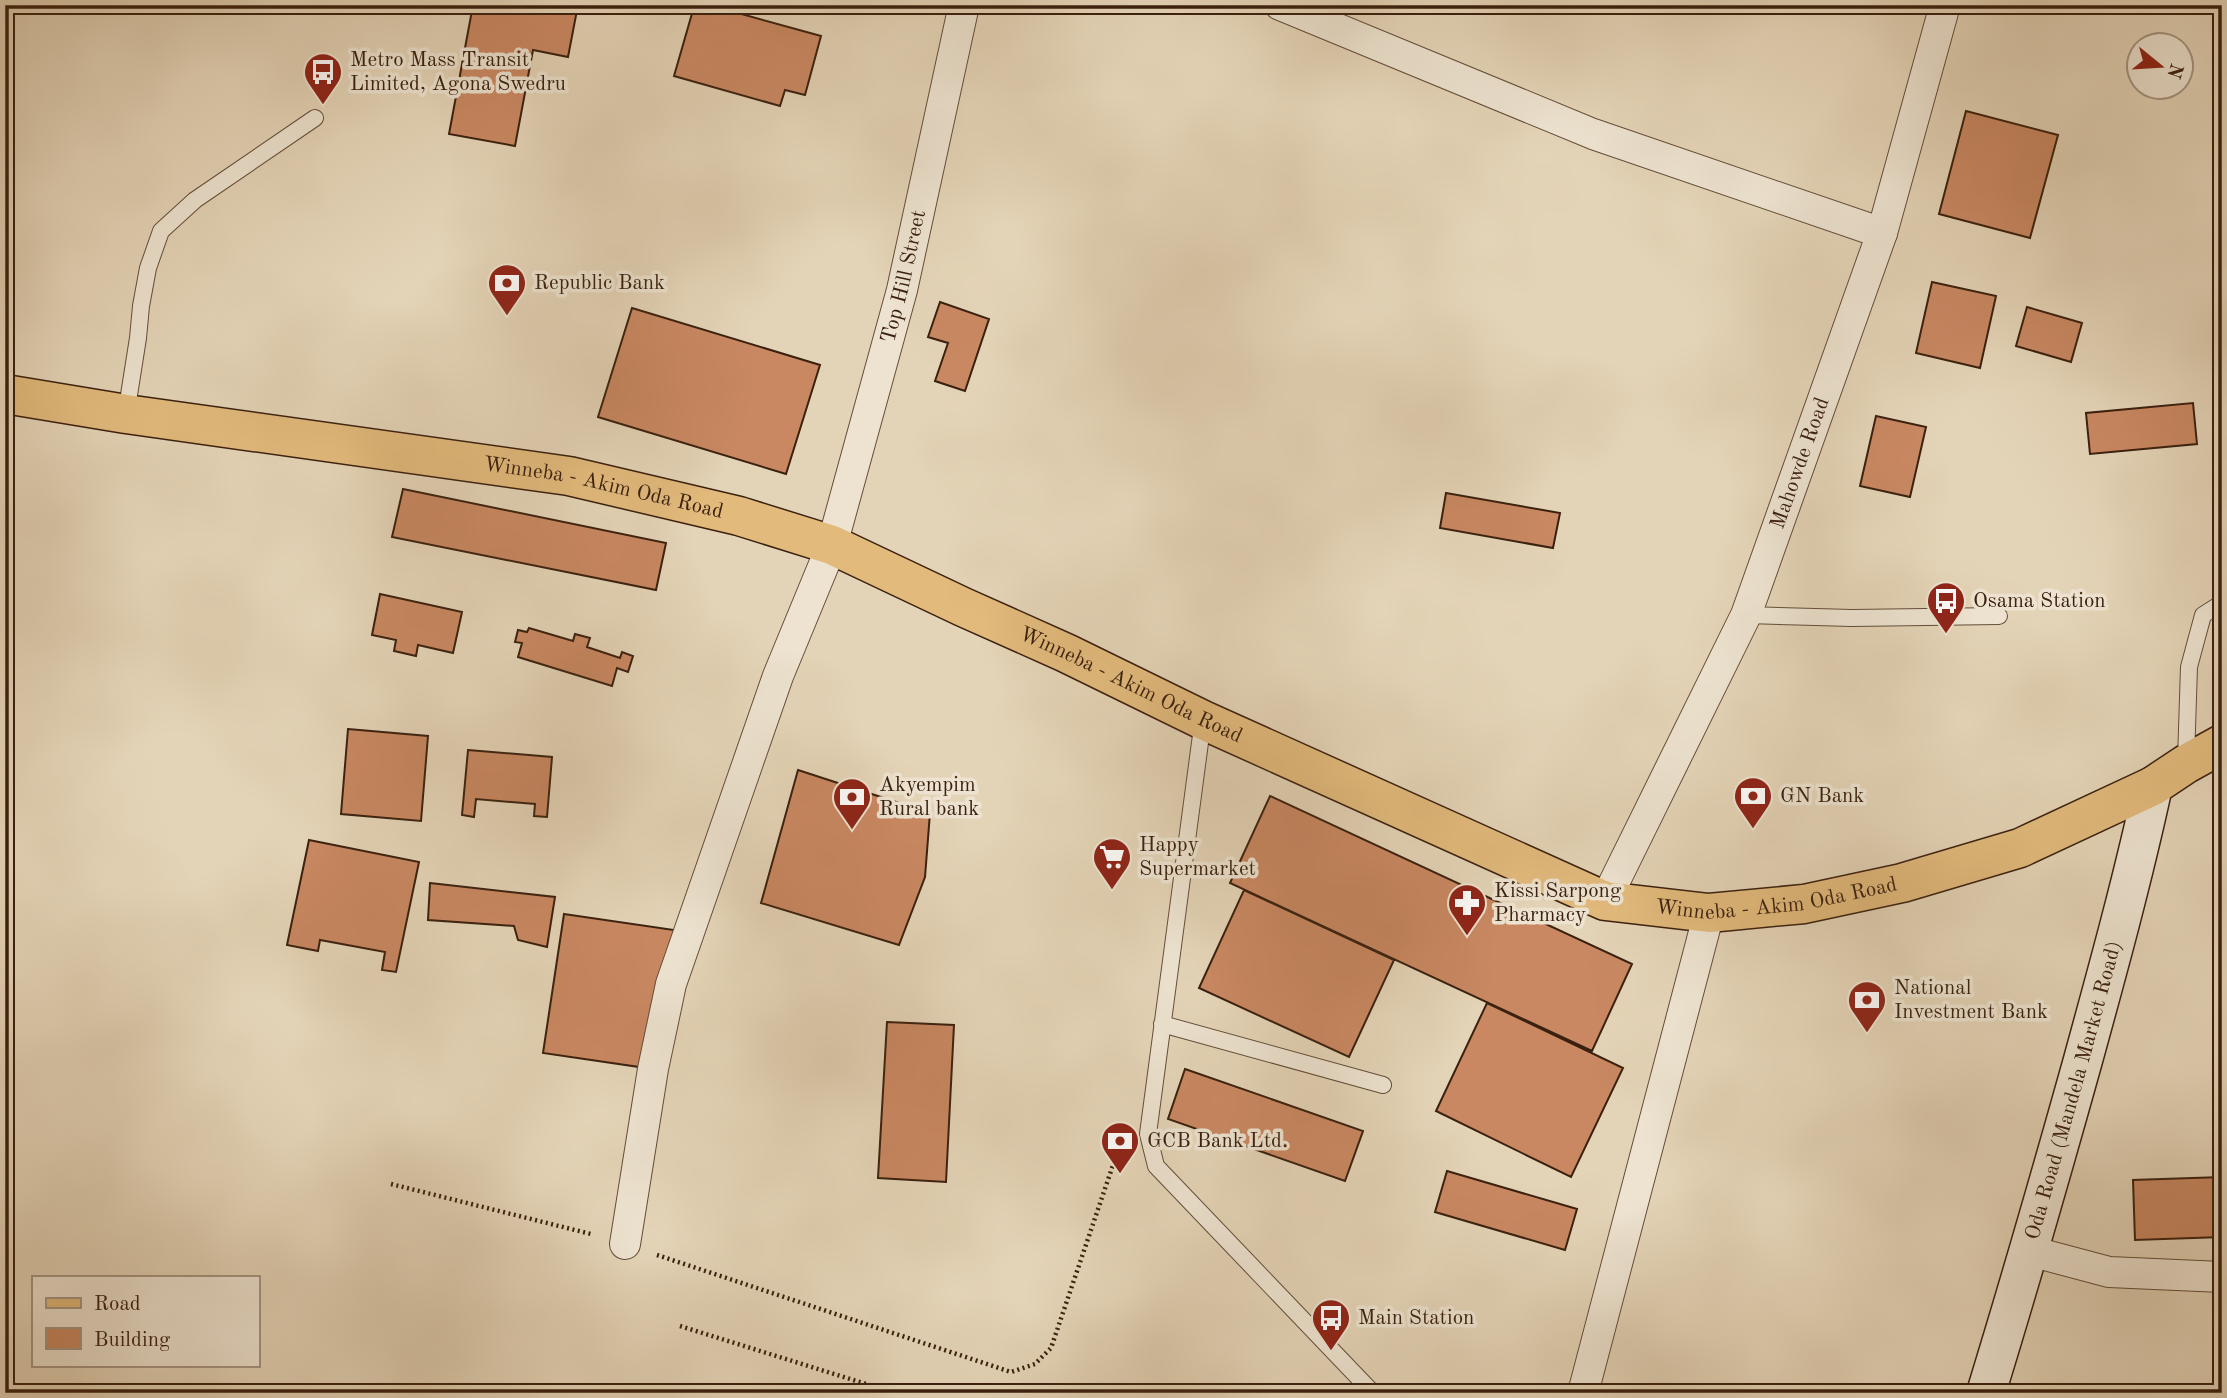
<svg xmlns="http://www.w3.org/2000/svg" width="2227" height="1398" font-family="'Old Standard TT',serif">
	<rect width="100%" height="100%" fill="#e4d4b7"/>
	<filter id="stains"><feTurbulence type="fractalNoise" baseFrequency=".00286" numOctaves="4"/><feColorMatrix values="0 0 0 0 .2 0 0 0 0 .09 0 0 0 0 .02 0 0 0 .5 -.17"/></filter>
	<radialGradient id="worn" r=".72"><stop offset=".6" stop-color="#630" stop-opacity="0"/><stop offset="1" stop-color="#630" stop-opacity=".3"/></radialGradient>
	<path fill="#c98862" stroke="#3a200f" stroke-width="2" d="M473,5H578L568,57L533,50L515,146L449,134Z
		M709,5L821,36L805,95L785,90L780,106L674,76L693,10L706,14Z
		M1966,111L2058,135L2030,238L1939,214Z
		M1932,282L1996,296L1980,368L1916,353Z
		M940,302L989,319L965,391L935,381L948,343L928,337Z
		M2027,307L2082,323L2071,362L2016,346Z
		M632,308L820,365L786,474L598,417Z
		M2193,403L2197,444L2090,454L2086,413Z
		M1876,416L1926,427L1910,497L1860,486Z
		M403,489L666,543L656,590L392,537Z
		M1446,493L1560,513L1553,548L1440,528Z
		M380,594L462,612L453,653L418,645L416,656L394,651L396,640L372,635Z
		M529,628L573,641L575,634L590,638L587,647L620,658L622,652L633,656L628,672L617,668L612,686L518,657L522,643L515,642L518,630L527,632Z
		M348,729L428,736L421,821L341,814Z
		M468,750L552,757L547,817L534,816L535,804L476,799L474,817L462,815Z
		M798,770L930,813L925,877L899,945L761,903Z
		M1270,796L1632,964L1592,1051L1230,883Z
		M309,840L419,862L396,972L382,970L385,952L320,940L318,951L287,945Z
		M430,883L555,897L547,947L518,940L514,926L428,920Z
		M1244,890L1394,960L1349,1057L1199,988Z
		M564,914L674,930L653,1069L543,1053Z
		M1487,1003L1623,1068L1571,1177L1436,1111Z
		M887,1022L954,1025L946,1182L878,1178Z
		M1185,1069L1363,1131L1345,1181L1168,1119Z
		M1447,1171L1577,1209L1565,1250L1435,1212Z
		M2222,1177V1237L2135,1240L2133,1180Z
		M5,1377L29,1393H5Z"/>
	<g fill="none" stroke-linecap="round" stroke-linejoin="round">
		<defs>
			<path id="lane" d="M126,414L138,338L141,306L148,268L161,231L195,200L315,118
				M1746,615L1852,618L1999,616
				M1203,720L1148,1134L1156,1166L1373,1393
				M2186,760L2189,667L2203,615L2222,603
				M1162,1024L1383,1085"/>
			<g id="street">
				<path d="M1280,5L1593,134L1882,233"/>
				<path id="s1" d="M1605,901L1746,615L1882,233L1945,5"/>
				<path id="s2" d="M625,1244L653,1069L671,984L778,676L832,545L902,290L964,5"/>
				<path d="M2030,1251L2109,1272L2222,1277"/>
				<path d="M1583,1393L1709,913"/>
			</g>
			<g id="secondary">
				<path id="s3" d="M1986,1393C2020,1282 2052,1171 2083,1060C2108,969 2133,878 2153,786"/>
			</g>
			<g id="primary">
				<path id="s4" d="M5,394L126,414L569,476L739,516L832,545L963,607L1066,653L1203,720L1605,901L1709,913L1804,904L1902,883L2020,848L2153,786L2186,764L2222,744"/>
			</g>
		</defs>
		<use href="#lane" stroke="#644d39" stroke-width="18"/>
		<use href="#street" stroke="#644d39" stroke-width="32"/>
		<use href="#secondary" stroke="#3a200f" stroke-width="41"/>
		<use href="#primary" stroke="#3a200f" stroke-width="41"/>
		<path stroke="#3a200f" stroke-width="4.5" stroke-dasharray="2 3.5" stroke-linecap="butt" d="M391,1184L591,1234
			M657,1255L1011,1372L1035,1364L1051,1348L1113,1165L1126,1154
			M680,1326L895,1393
			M865,1393L869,1383"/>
		<use href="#lane" stroke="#ede3d0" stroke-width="16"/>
		<use href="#street" stroke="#ede3d0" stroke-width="30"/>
		<use href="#secondary" stroke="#ede3d0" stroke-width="38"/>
		<use href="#primary" stroke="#e2ba7c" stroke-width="38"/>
	</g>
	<defs>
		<symbol id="bus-pin" viewBox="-11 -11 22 30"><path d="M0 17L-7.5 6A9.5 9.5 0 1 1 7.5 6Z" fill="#8f2418" stroke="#ede3d0"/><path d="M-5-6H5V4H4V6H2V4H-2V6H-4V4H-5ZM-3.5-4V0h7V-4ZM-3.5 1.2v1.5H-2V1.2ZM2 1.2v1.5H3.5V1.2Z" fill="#fff"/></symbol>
		<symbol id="bank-pin" viewBox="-11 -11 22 30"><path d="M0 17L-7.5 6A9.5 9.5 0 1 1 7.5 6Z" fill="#8f2418" stroke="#ede3d0"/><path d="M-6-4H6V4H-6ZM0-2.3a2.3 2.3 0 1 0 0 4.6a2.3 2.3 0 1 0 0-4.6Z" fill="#fff"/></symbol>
		<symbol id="supermarket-pin" viewBox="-11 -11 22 30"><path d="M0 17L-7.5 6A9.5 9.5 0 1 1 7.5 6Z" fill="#8f2418" stroke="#ede3d0"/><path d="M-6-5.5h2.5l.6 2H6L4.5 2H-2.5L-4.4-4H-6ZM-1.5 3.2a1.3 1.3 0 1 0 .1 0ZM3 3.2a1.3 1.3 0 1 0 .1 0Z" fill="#fff"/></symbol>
		<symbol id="pharmacy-pin" viewBox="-11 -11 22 30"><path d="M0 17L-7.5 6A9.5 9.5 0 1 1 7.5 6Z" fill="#8f2418" stroke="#ede3d0"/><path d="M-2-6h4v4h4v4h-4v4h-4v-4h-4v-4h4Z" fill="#fff"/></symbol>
	</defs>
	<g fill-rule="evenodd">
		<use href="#bus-pin" x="301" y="50" width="44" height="60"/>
		<use href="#bank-pin" x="485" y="261" width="44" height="60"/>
		<use href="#bus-pin" x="1924" y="579" width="44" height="60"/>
		<use href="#bank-pin" x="1731" y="774" width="44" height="60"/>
		<use href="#bank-pin" x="830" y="775" width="44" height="60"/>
		<use href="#supermarket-pin" x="1090" y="835" width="44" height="60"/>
		<use href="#pharmacy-pin" x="1445" y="881" width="44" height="60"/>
		<use href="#bank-pin" x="1845" y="978" width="44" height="60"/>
		<use href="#bank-pin" x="1098" y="1119" width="44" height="60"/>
		<use href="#bus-pin" x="1309" y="1296" width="44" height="60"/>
	</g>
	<g text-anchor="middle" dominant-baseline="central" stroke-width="7" stroke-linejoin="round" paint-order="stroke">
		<g font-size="21" fill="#3a200f" stroke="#ede3d0" text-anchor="start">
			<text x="350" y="60">Metro Mass Transit<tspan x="350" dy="24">Limited, Agona Swedru</tspan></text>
			<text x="534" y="283">Republic Bank</text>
			<text x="1973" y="601">Osama Station</text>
			<text x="879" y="785">Akyempim<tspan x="879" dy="24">Rural bank</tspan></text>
			<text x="1780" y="796">GN Bank</text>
			<text x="1139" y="845">Happy<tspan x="1139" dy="24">Supermarket</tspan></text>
			<text x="1494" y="891">Kissi Sarpong<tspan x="1494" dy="24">Pharmacy</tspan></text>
			<text x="1894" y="988">National<tspan x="1894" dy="24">Investment Bank</tspan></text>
			<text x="1147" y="1141">GCB Bank Ltd.</text>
			<text x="1358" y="1318">Main Station</text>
		</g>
		<g font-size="21" fill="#3a200f" stroke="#ede3d0">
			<text stroke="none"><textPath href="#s2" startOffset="1010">Top Hill Street</textPath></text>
			<text stroke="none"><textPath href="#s1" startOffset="480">Mahowde Road</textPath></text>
			<text stroke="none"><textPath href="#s4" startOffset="606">Winneba - Akim Oda Road</textPath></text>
			<text stroke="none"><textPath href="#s4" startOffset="1172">Winneba - Akim Oda Road</textPath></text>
			<text stroke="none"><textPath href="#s4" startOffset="1866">Winneba - Akim Oda Road</textPath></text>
			<text stroke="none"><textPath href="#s3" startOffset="315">Oda Road (Mandela Market Road)</textPath></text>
		</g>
	</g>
	<rect width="2227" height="1398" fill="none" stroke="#e4d4b7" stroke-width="28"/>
	<rect x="7" y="7" width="2213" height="1384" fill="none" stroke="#3a200f" stroke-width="3.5"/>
	<rect x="14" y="14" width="2199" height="1370" fill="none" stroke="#3a200f" stroke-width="2"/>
	<rect x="32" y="1276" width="228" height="91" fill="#ede3d0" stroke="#a59583" stroke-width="2"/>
	<rect x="46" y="1298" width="35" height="10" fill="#e2ba7c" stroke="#a59583" stroke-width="2"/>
	<text x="94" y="1310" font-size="21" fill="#3a200f">Road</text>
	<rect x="46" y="1328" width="35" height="21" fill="#c98862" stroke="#a59583" stroke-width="2"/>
	<text x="94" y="1346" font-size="21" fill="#3a200f">Building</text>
	<g transform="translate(2160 66) rotate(108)"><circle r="33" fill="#ede3d0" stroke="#a59583" stroke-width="2"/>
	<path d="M0-5L12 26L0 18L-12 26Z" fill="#8f2418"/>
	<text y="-10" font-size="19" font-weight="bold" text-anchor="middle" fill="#3a200f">N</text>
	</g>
	<rect width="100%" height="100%" filter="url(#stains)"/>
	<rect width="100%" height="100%" fill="url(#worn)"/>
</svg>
